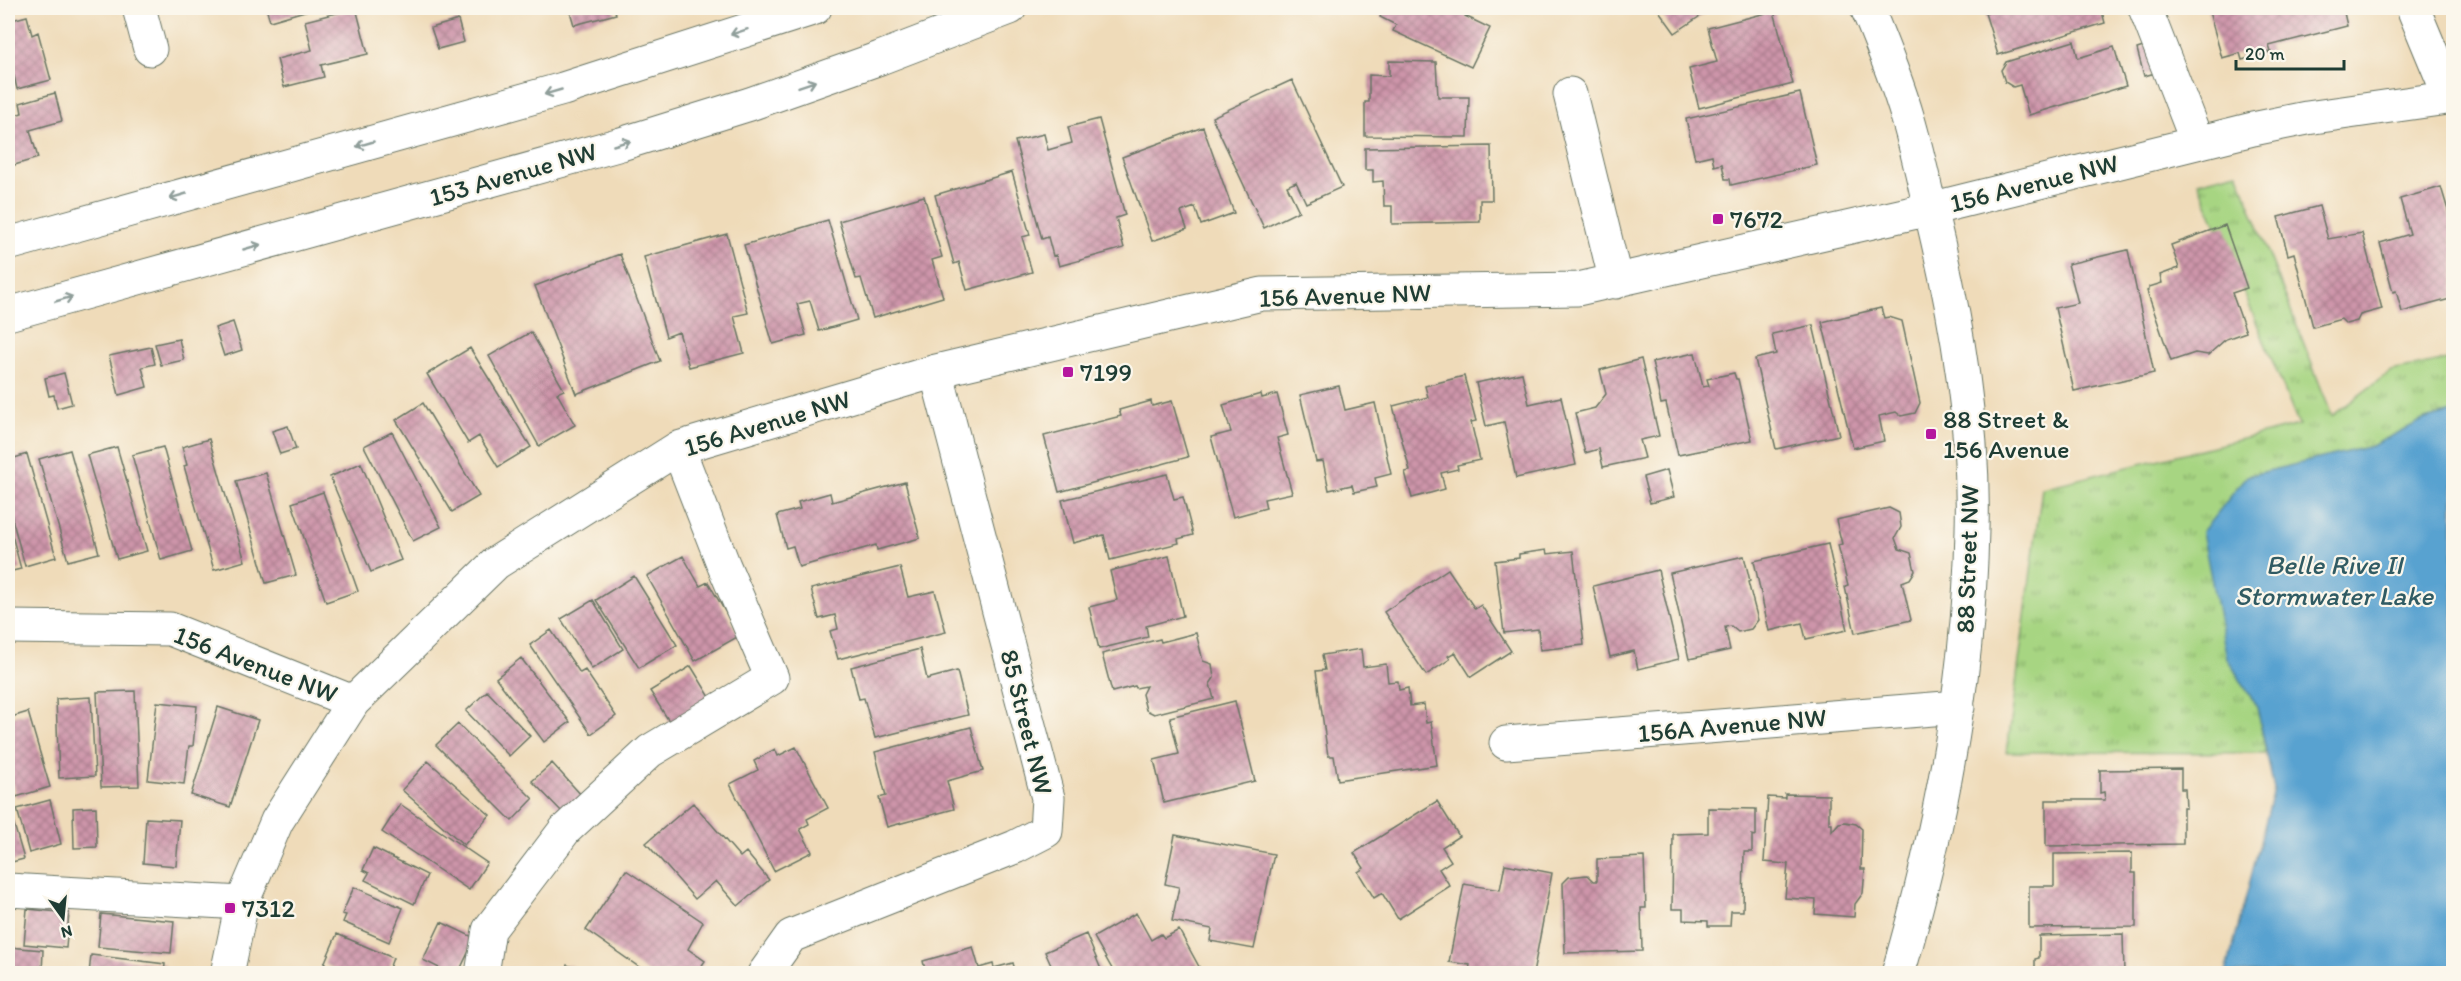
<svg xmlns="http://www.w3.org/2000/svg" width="2461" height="981" font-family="Itim,sans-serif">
	<defs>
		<pattern id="park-tufts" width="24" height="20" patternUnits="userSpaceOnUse" patternTransform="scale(1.5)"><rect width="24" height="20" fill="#a7d582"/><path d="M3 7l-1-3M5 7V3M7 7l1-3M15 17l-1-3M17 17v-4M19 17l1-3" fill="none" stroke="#87ae6b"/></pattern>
		<pattern id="building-cross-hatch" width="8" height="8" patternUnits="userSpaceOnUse" patternTransform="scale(1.5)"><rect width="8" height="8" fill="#ce95aa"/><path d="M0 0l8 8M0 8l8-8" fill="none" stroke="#a77b8b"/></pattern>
	</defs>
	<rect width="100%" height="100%" fill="#fbf7ec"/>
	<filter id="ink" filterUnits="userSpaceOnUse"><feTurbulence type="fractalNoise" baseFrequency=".0167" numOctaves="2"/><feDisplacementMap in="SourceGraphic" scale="12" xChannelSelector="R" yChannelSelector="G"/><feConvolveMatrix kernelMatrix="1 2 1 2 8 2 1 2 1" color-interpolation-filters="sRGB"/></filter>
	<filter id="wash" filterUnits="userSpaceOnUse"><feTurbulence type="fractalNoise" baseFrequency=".008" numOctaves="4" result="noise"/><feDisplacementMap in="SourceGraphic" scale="24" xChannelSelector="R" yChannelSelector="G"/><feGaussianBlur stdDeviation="1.35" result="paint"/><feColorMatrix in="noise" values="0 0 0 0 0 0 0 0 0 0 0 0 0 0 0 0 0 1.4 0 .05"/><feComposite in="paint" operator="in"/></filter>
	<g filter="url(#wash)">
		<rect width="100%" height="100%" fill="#efdbb9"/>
		<path fill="url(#park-tufts)" stroke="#63895b" stroke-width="1.5" d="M2237,172L2332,416L2391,371L2453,359V412L2425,419L2372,446L2247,476L2227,658L2257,707L2266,753L2007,752L2042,488L2299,425L2198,182Z"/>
		<path fill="#59a2d0" stroke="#3c7082" stroke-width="1.5" d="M2453,412V973H2226L2274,789L2257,707L2227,658L2202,532L2247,476L2372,446L2425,419Z"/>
		<g id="blocks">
			<path fill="url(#building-cross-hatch)" d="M266,8H315L270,21Z
				M356,8L368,54L321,65L324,77L284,87L277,59L312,50L305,21Z
				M569,8H614L616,14L574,25Z
				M1385,8H1468L1465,16L1490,28L1471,67L1393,31L1396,25L1380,17Z
				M1657,8H1712L1675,33Z
				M1991,8H2101L2105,23L1998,55L1985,13L1992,11Z
				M2208,8H2343L2347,26L2269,46L2271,52L2242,60L2240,53L2222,58Z
				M1774,11L1793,84L1699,108L1689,69L1717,62L1708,28Z
				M27,16L32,35L38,32L51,80L17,89L14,76L8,78V21Z
				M458,20L464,42L438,49L431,28Z
				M2074,41L2078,58L2114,47L2126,86L2029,115L2020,85L2013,87L2005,82L2001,70L2006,62Z
				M2156,43L2163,71L2144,76L2137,49Z
				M1389,61L1436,62L1438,97H1469L1468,137L1365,136V102H1369V75L1389,76Z
				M1292,80L1342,187L1306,203L1296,182L1287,186L1299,211L1264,228L1212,117Z
				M55,93L62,121L30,130L38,158L8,167V117L22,113L20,103Z
				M1800,93L1817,165L1731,185L1730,179H1725L1722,164L1714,166L1712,155L1695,159L1686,119Z
				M1099,119L1125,215L1116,218L1124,248L1059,266L1056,255L1053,256L1048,237L1042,239L1015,141L1044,134L1048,150L1072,143L1068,127Z
				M1203,127L1234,213L1201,225L1195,207L1181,212L1187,229L1152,241L1122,157Z
				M1491,146L1492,200H1480V222L1392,224V206H1384L1383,181L1373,182V170H1365V148Z
				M1012,172L1030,235L1022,237L1032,272L967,290L959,262L954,264L935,195Z
				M2441,187L2454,230V236L2450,237L2454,250V298L2402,312L2396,291L2393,292L2380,243L2410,234L2400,199Z
				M924,196L942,257L932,260L943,297L873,318L861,278L856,279L839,221Z
				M2319,206L2328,239L2362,233L2382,309L2360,315L2357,321L2346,324L2341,319L2313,327L2294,253L2288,255L2278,217Z
				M828,220L857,320L819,331L810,301L797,304L806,335L773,344L744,245Z
				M2225,225L2247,288L2232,293L2246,332L2226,339L2208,355L2195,353L2171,361L2147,291L2149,290V287L2162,283L2160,275L2179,268L2171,245Z
				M727,234L748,313L734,316L744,353L689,367L679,332L666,337L644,257Z
				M2128,250L2154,373L2074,391L2055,308L2078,303L2068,264Z
				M620,254L660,361L576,394L535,286Z
				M1881,308L1884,318L1889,317L1902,321L1920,403L1915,413L1901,416L1896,412L1879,416L1884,441L1853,448L1822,322Z
				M233,322L242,350L224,356L215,328Z
				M1813,325L1839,435L1776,449L1755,359L1776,354L1772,334Z
				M531,332L564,390L557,393L575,425L539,446L489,356Z
				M179,339L184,360L161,365L155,344Z
				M151,347L155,364L142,367L147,387L119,395L109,356Z
				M470,348L531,447L498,467L479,436L468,443L427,374Z
				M1695,353L1703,387L1709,386L1707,379L1734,373L1736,379H1738L1752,440L1678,455L1666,403L1661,404L1652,362Z
				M1641,359L1659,436L1640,440L1645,458L1603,467L1599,449L1585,453L1575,413L1595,408L1606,394L1600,370Z
				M64,373L72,404L57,408L54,395L49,396L45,378Z
				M1522,373L1529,404L1561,397L1576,465L1516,478L1504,422L1486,426L1476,383Z
				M1464,376L1476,421L1471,422L1480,460L1457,465L1458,469L1441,473L1445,489L1412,498L1405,472L1410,471L1393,406L1428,397L1425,386Z
				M1339,386L1345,410L1375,403L1391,474L1375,478L1377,487L1354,492L1352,485L1329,490L1323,461L1316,462L1300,395Z
				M1261,394L1262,398L1277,394L1288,435L1277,438L1292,493L1264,499L1266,508L1233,517L1211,437L1231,432L1223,405Z
				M1151,401L1152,406L1172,401L1188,457L1059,492L1044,436L1121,416L1119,410Z
				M423,403L479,496L452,512L396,420Z
				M288,426L296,449L280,454L272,431Z
				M392,432L441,527L413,541L364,446Z
				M209,439L245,561L214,570L184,466L187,465L182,447Z
				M117,447L147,551L117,559L87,455Z
				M163,447L192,551L161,560L132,455Z
				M70,450L99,553L68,561L39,459Z
				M27,454L56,557L25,566L8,504V460Z
				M361,463L401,560L371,572L330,477Z
				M1667,470L1674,497L1650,503L1643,477Z
				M266,473L296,575L266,583L236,481Z
				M1167,474L1174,499L1183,497L1193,535L1178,539L1179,543L1110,560L1104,535L1073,543L1062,500Z
				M905,482L920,538L877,550L876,545L799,567L793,546L786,548L777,515L800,509L798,502L830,493L832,502Z
				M323,492L358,591L326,602L292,503Z
				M1889,508L1899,513L1901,527L1895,538L1899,549L1911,553L1915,571L1910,579L1902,582L1911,620L1855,633L1845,587L1848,586L1838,545L1842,544L1836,520Z
				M8,520L21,569L8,572Z
				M1828,544L1847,630L1806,639L1802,623L1769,631L1754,561Z
				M1546,550L1547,554L1573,551L1584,645L1540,650L1538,629L1504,633L1495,561L1519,558V554Z
				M683,556L700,586L708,582L739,636L695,661L647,576Z
				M1169,556L1183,616L1146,626L1148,637L1099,649L1089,607L1117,600L1110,571Z
				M1744,556L1750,581L1748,582L1758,620L1751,629L1738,632L1731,626L1725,627L1730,650L1689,659L1670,573Z
				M900,567L908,597L935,591L946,632L838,659L830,631L838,629L835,615L819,619L811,589Z
				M1448,569L1475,609L1481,605L1511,651L1471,677L1455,652L1448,656L1450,659L1426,675L1384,612Z
				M1658,570L1679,659L1638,669L1634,651L1610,657L1593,586Z
				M634,576L677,645L639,668L596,600Z
				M593,600L623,649L592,669L561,619Z
				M551,630L580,673L585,670L616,716L591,734L530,645Z
				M1196,633L1203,661L1212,664L1214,678L1210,684L1214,699L1154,714L1146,710L1142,694L1146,686L1136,688L1135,686L1112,692L1102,654L1160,639L1161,642Z
				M920,649L927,679L957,671L968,715L875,738L864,698L859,699L851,667Z
				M1361,649L1363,667L1386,664L1388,682L1398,681L1399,690L1408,688L1410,706L1424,704L1426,723L1431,722L1437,765L1338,780L1334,756H1328L1316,671L1325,670L1322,655Z
				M521,658L570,722L544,742L496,678Z
				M691,666L713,702L672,726L650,691Z
				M135,691L139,786L101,787L97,692Z
				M487,691L530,736L509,756L466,711Z
				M91,697L95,776L59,778L56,699Z
				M1235,701L1255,781L1164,803L1154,760L1179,754L1170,717Z
				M157,702L197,706L193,746H189L184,784L148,780Z
				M218,707L258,720L230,807L191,795Z
				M28,712L50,787L16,797L8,768V718Z
				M458,724L533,799L512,821L436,745Z
				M971,727L983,771L947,781L954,809L887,827L879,798L886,796L875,752Z
				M796,747L828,808L807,819L809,824L800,829L812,852L774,871L730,784L758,770L754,761L775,749L778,756Z
				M428,761L490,815L464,845L402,790Z
				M552,763L583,797L564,814L532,781Z
				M2181,769V789H2185L2186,808H2183V844L2046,846V800H2105L2104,792L2100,793V770Z
				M1785,794L1829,795V823H1832V831L1839,823L1845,822L1856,824L1862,829L1861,869H1865L1863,893L1855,904L1854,917L1815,914L1816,900L1785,898L1788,864L1764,862L1768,797L1785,798Z
				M50,800L61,844L29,853L17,809Z
				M1437,801L1459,836L1442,847L1451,861L1439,869L1450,886L1398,919L1382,893L1374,898L1358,872L1364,868L1354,853Z
				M693,803L740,857L746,852L769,880L738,906L716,881L695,899L646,843Z
				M400,804L487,863L469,890L382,832Z
				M96,807L97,847L74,848L73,808Z
				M1708,808L1756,809V836L1752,835V852H1744L1743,911H1731L1730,926H1708V921L1683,920V909H1672L1673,834L1708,833Z
				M11,814L24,859L8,863V816Z
				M146,818L180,820L176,866L143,863Z
				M1175,835L1274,854L1254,949L1210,941L1212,929L1172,921L1179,887L1165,884Z
				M373,848L427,875L414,904L365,880L369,873L363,870Z
				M2132,853V873H2136V927L2029,928V886H2054V854Z
				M1644,857L1646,908H1641L1642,951L1565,953L1563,883L1569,877L1587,875L1593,881H1597V859Z
				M1505,864L1552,873L1533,974H1505L1491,971V974H1484L1469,971L1470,965L1449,962L1464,884L1500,890Z
				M626,870L703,922L688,949L705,961L696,974H649L586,930Z
				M354,887L403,908L389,942L343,922L346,915L342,914Z
				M27,909L69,913L66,948L24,944Z
				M1136,913L1151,940L1161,934L1164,938L1179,930L1203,974H1124L1123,971L1115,974L1094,937Z
				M101,914L174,921L171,953L98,947Z
				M441,922L475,938L458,974H451L423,960Z
				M337,934L393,958L387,974H346L324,964Z
				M1086,934L1103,974H1055L1045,952Z
				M2123,934L2124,974H2007V969H2035V959L2039,958V936Z
				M8,947L43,950L42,974H8Z
				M973,947L979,968L993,964L994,968L1013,963L1016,974H926L923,961Z
				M91,955L165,964L164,974H89Z
				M567,965L589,973V974H564Z"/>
		</g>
	</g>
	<g filter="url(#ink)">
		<use href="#blocks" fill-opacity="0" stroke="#687463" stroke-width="1.5"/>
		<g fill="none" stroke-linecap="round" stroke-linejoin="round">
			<defs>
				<path id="minor" d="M139,8L150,49
					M1867,8C1882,44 1897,81 1908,119C1918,153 1925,187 1933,221C1957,321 1975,426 1972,530C1969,680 1940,830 1898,974
					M2145,8L2197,142
					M2413,8L2450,97
					M1570,94L1616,282
					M8,627L170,629L353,702
					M1506,743L1958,707
					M8,890L242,903
					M227,974L242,903L277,821L353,702L496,563L678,448L936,371L1262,294L1578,289L1930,209L2253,129L2307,118L2454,97
					M482,974L489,930L565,830L650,751L772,678L724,566L678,448
					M764,974L791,936L1015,847L1046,831L1048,798L936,371"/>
				<path id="major" d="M8,244L563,89L815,8
					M8,314L621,144L750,104L880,58L1010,8"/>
			</defs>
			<use href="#minor" stroke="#687463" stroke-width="35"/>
			<use href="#major" stroke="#687463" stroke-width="35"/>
			<use href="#minor" stroke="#fff" stroke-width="33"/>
			<use href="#major" stroke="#fff" stroke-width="33"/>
		</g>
		<defs><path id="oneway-shaft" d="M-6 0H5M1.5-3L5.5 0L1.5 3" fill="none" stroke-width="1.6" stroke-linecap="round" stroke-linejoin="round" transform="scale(1.5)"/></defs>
		<g stroke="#8f9e9a">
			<use href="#oneway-shaft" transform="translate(739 32) rotate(162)"/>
			<use href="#oneway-shaft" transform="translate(807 84) rotate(-19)"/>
			<use href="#oneway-shaft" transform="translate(553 92) rotate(164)"/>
			<use href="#oneway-shaft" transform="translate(622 143) rotate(-16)"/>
			<use href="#oneway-shaft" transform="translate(365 144) rotate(164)"/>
			<use href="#oneway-shaft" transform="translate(178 196) rotate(164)"/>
			<use href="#oneway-shaft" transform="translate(252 247) rotate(-16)"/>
			<use href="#oneway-shaft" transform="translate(64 299) rotate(-16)"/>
		</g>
	</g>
	<g fill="#b5179e" stroke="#fbf7ec" stroke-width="2">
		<rect x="1712" y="213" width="12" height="12" rx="3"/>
		<rect x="1062" y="366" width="12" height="12" rx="3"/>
		<rect x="1925" y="428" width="12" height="12" rx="3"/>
		<rect x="224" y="902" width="12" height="12" rx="3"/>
	</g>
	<g text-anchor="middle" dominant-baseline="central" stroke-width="4.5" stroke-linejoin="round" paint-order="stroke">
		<g font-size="26" fill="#1f3d34" stroke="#fbf7ec">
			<text transform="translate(513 174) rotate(-16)">153 Avenue NW</text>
			<text transform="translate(2034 183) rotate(-14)">156 Avenue NW</text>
			<text transform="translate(1345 295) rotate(-2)">156 Avenue NW</text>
			<text transform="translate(767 423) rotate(-17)">156 Avenue NW</text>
			<text transform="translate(1967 559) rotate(-88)">88 Street NW</text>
			<text transform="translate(256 664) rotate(21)">156 Avenue NW</text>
			<text transform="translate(1027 722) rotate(76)">85 Street NW</text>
			<text transform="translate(1732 725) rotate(-5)">156A Avenue NW</text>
		</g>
		<g font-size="26" fill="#1f3d34" stroke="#fbf7ec" text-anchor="start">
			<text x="1730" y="219">7672</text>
			<text x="1080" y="372">7199</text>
			<text x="1943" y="419">88 Street &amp;<tspan x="1943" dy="30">156 Avenue</tspan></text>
			<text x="242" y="908">7312</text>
		</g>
		<g font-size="27" font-style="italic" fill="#305b63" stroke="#fbf7ec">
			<text x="2334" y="564">Belle Rive II<tspan x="2334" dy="31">Stormwater Lake</tspan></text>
		</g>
	</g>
	<rect width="2461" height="981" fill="none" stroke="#fbf7ec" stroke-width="30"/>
	<g transform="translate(63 918) rotate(165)" stroke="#fbf7ec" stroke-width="4.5" paint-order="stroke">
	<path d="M0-4.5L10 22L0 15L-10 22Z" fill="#1f3d34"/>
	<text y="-9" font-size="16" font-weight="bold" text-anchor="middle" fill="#1f3d34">N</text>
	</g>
	<path d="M2236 60v9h108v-9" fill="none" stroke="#1f3d34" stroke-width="3"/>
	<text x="2245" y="60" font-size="18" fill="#1f3d34" stroke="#fbf7ec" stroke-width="4.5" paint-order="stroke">20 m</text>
</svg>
